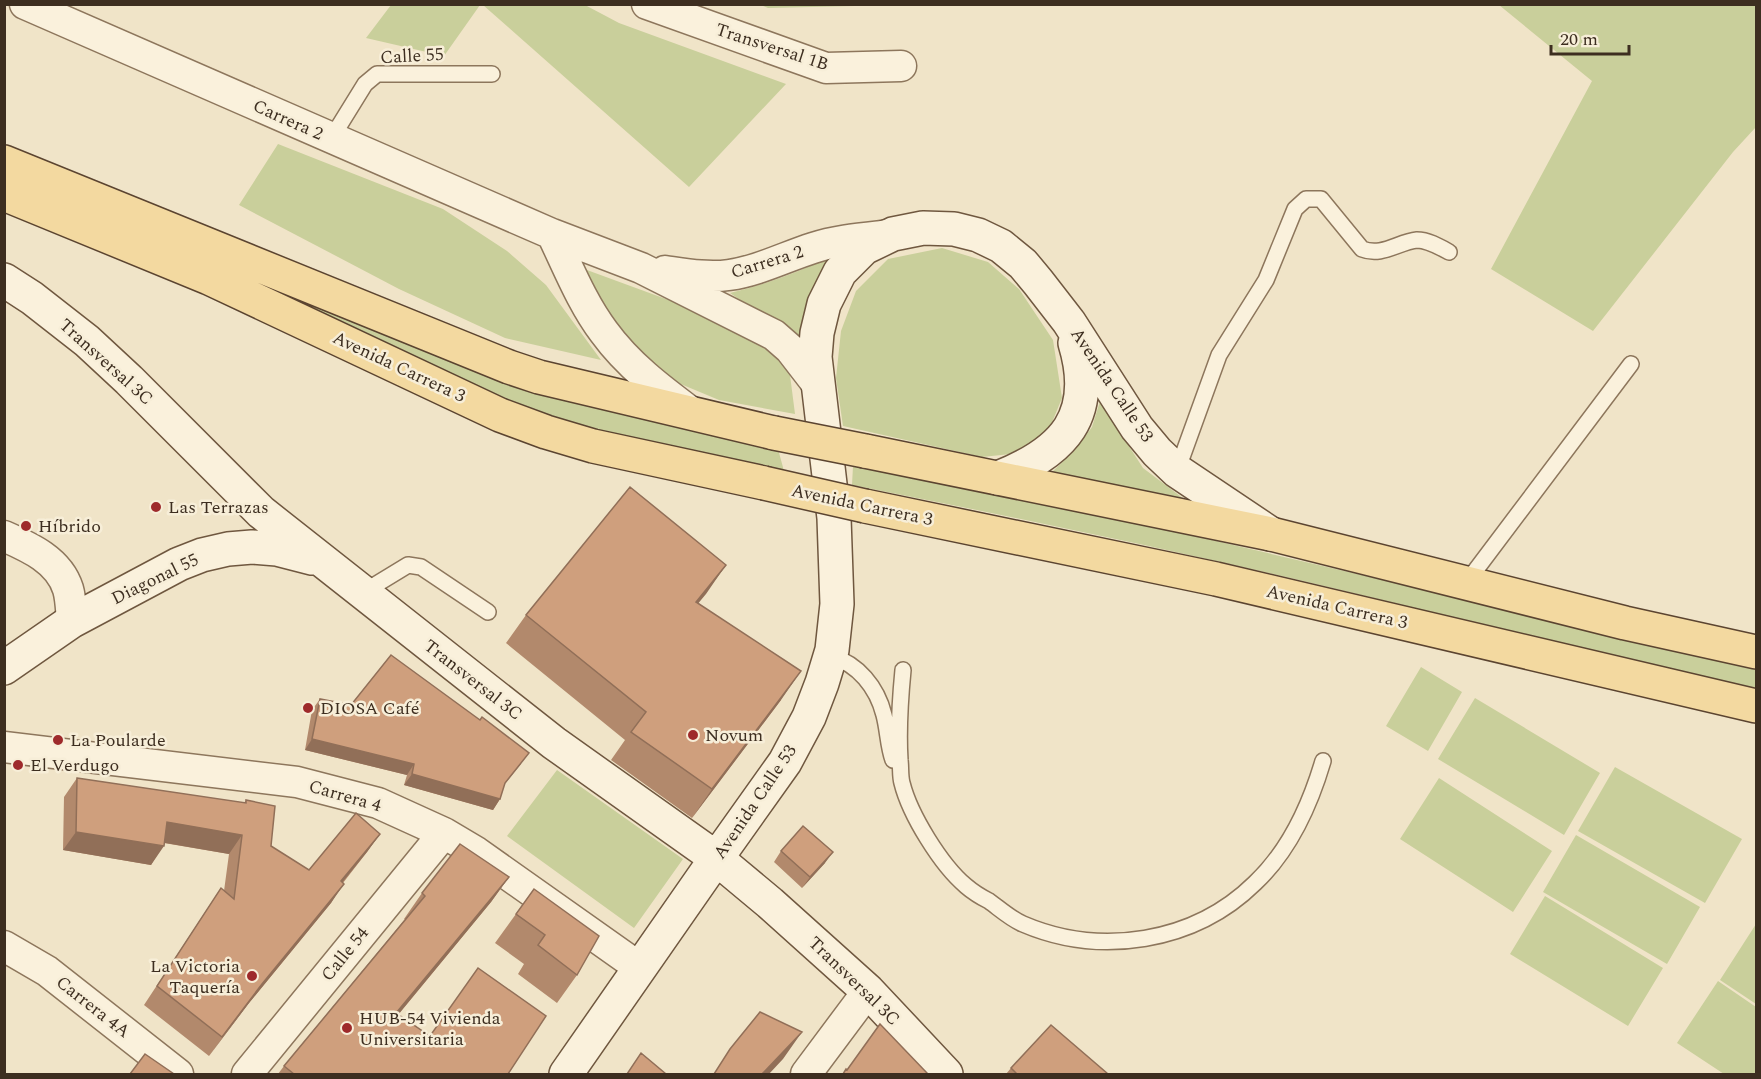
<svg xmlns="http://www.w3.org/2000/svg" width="1761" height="1079" font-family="Spectral,serif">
	<rect width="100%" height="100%" fill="#f0e4c8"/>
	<path fill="#c9cf9b" d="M391,5V4L480,5L444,56L366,38Z
		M483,5H585L619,23L786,84L689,187Z
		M761,5H898L768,8Z
		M1499,5H1756V127L1733,152L1593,331L1491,269L1592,81Z
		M278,144L443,209L507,251L546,285L601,360L505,338L399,289L239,205Z
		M942,248L988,262L1019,289L1053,340L1062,398L1046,437L1020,453L982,457L843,426L836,378L841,331L856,291L888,259Z
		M839,252L809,301L798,340L730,293C769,284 804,270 839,252Z
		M200,257L519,387L594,407L778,449L784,471L609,436L513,404Z
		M576,266L734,324L770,348L790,375L795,414L719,400L671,380L636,355Z
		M1102,395L1123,437L1143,468L1184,499L1052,472L1074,451L1092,427Z
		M853,466L1070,507L1756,667V694C1620,662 1485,624 1349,592C1184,552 1019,518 852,485Z
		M1421,667L1462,692L1428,751L1386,726Z
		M1475,698L1600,773L1564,835L1438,759Z
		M1615,767L1742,839L1705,903L1578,831Z
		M557,770L683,859L634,928L507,836Z
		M1439,778L1552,851L1513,912L1400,839Z
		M1576,835L1700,907L1667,964L1543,892Z
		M1545,896L1663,968L1628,1026L1510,954Z
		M1756,924V1004L1720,980Z
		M1718,981L1756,1007V1074H1724L1677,1043Z"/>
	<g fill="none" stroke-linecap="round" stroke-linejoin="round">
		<defs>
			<path id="lane" d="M331,139L365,84L377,74H492
				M1177,471L1219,355L1266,280L1295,209L1306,199H1321L1362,249C1382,257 1398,242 1417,240C1428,240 1440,247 1449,252
				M1466,583L1631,364
				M362,593L408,565L421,567L488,612
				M831,656C858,664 877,687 884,715C888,730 888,746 893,760
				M903,670C900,701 898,729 900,760C901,768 900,776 902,783C910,815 941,865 966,886C973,892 981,897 989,901C1000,909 1011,919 1023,924C1100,957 1194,943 1255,883C1289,851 1310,805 1323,761"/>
			<path id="street" d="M25,4L552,234L641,268L774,335L790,349L817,384
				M647,4L826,68L901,66
				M552,234C568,267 582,303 604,332C628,365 660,389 692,413
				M665,271C686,274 708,278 729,275C758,271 785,257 813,248C837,240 864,238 890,235
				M4,536C29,547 59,560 68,589C71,599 71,611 72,621
				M4,747L297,782L378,803L444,833L476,852L640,968
				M4,946L47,971L178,1074
				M247,1074L444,833
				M806,1074L868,991"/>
			<path id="secondary" d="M4,280L32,298L87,341L129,380L261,512L554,743L716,858L770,903L868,991L946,1074
				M998,478C1064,452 1097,416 1075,343
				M4,668L72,621L179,564L202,555L228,549L252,547L277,549L312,558
				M566,1074L706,873L785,762L809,717L822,683L832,650L837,604L834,518L815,357L817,333L824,304L840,272L864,248L893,234L923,228L954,229L978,235L1001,246L1023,264L1038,282L1069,322L1137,428L1157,452L1177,471L1271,534"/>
			<path id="primary" d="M4,162L509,367L539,377L774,433
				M4,194L209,278L500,415L546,432L593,446L764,483
				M865,451L1271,534L1625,623L1756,652
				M865,506L1216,579L1756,706"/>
		</defs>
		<use href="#lane" stroke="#8d765c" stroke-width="18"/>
		<use href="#street" stroke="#8d765c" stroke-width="33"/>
		<use href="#secondary" stroke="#6f573f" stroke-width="36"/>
		<use href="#primary" stroke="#5b4430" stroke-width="36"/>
		<use href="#lane" stroke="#faf1dc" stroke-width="15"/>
		<use href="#street" stroke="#faf1dc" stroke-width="30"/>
		<use href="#secondary" stroke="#faf1dc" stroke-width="33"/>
		<use href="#primary" stroke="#f3d9a0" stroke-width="33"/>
		<defs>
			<path id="primary-bridge" d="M774,433L865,451
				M764,483L865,506"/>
		</defs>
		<use href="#primary-bridge" stroke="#5b4430" stroke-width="36" stroke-linecap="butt"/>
		<use href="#primary-bridge" stroke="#f3d9a0" stroke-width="33"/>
	</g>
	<path fill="#b2896c" d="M726,565L698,603L781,700L692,818L611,760L625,740L506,643L526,615Z
		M320,699L521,764L504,785L500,799L493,810L404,785L407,775L305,750L312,710Z
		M77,778L244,803L246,800L271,846L309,870L380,834L367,852L343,883L331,903L249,1003L209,1056L144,1005L221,888L224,891L229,854L164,843L151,865L63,850L64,797Z
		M781,851L825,863L802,888L774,862Z
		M509,877L491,902L398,1015L430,1036L508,1074H278L284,1066L405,919H404L422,893Z
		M534,889L577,975L557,1003L518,974L524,964L495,943Z
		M1011,1068L1108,1074H1006Z"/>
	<path fill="#916f58" d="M726,565L706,594L676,630L696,602Z
		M801,671L781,700L692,818L712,789Z
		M312,739L414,764L407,775L305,750Z
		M412,774L500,799L493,810L404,785Z
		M167,822L242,835L229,854L154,841Z
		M76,832L164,846L151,865L63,850Z
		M380,834L367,852L328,900L341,881Z
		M833,852L825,863L802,888L810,877Z
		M509,877L491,902L378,1039L396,1013Z
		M344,884L331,903L249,1003L209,1056L262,984Z
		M802,1032L783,1059L769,1074H762Z"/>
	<path fill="#cf9f7d" stroke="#916f58" stroke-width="1.5" d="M630,487L726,565L696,602L801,671L712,789L631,732L646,712L526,615Z
		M391,655L480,720L482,717L529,753L505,783L500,799L412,774L414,764L312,739L320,699L351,705Z
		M77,778L246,803V800L275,806L271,846L309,870L356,813L380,834L341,881L344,884L262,984L222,1037L157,986L221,888L234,899L242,835L167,822L164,846L76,832Z
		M803,826L833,852L810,877L781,851Z
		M460,844L509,877L396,1013L430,1036L478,968L546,1016L508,1074H294L284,1066L425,896L422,893Z
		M534,889L599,936L577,975L538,945L545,935L516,914Z
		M760,1012L802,1032L762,1074H714L730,1049Z
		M880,1024L927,1073L925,1074H843L846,1069L847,1070Z
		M1051,1025L1108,1074H1017L1011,1068Z
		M641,1053L666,1074H627Z
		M145,1054L174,1074H130Z"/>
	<g fill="#9e2a2b" stroke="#f7eed8" stroke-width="2">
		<circle cx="156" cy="507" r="6"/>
		<circle cx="26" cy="526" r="6"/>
		<circle cx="308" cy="708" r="6"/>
		<circle cx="693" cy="735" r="6"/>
		<circle cx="58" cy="740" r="6"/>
		<circle cx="18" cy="765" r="6"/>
		<circle cx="252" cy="976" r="6"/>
		<circle cx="347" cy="1028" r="6"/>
	</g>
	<g text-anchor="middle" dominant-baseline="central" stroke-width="5" stroke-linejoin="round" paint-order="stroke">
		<g font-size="18" fill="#3d2e20" stroke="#f7eed8">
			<text transform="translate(772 47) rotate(18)">Transversal 1B</text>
			<text transform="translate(412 56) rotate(-3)">Calle 55</text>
			<text transform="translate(288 120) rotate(24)">Carrera 2</text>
			<text transform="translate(767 262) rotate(-17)">Carrera 2</text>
			<text transform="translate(106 362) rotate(42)">Transversal 3C</text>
			<text transform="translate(399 367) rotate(25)">Avenida Carrera 3</text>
			<text transform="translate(1112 385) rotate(56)">Avenida Calle 53</text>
			<text transform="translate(862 505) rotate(12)">Avenida Carrera 3</text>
			<text transform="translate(155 579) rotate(-26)">Diagonal 55</text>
			<text transform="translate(1337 607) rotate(13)">Avenida Carrera 3</text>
			<text transform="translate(473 680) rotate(38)">Transversal 3C</text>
			<text transform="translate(345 796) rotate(16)">Carrera 4</text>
			<text transform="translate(755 802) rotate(-56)">Avenida Calle 53</text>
			<text transform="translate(345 954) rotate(-51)">Calle 54</text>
			<text transform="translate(854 981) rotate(44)">Transversal 3C</text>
			<text transform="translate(93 1007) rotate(38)">Carrera 4A</text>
		</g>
		<g font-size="18" fill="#3d2e20" stroke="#f7eed8" text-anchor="start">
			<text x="168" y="507">Las Terrazas</text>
			<text x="38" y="526">Híbrido</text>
			<text x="320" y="708">DIOSA Café</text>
			<text x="705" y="735">Novum</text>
			<text x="70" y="740">La Poularde</text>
			<text x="30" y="765">El Verdugo</text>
			<text x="240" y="966" text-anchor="end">La Victoria<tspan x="240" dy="21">Taquería</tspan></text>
			<text x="359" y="1018">HUB-54 Vivienda<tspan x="359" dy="21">Universitaria</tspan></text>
		</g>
	</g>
	<rect width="1761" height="1079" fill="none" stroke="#3d2e20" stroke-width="12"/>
	<path d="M1551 45v9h78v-9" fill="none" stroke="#3d2e20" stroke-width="3"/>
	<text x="1560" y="45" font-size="18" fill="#3d2e20" stroke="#f7eed8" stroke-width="4.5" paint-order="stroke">20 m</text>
</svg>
